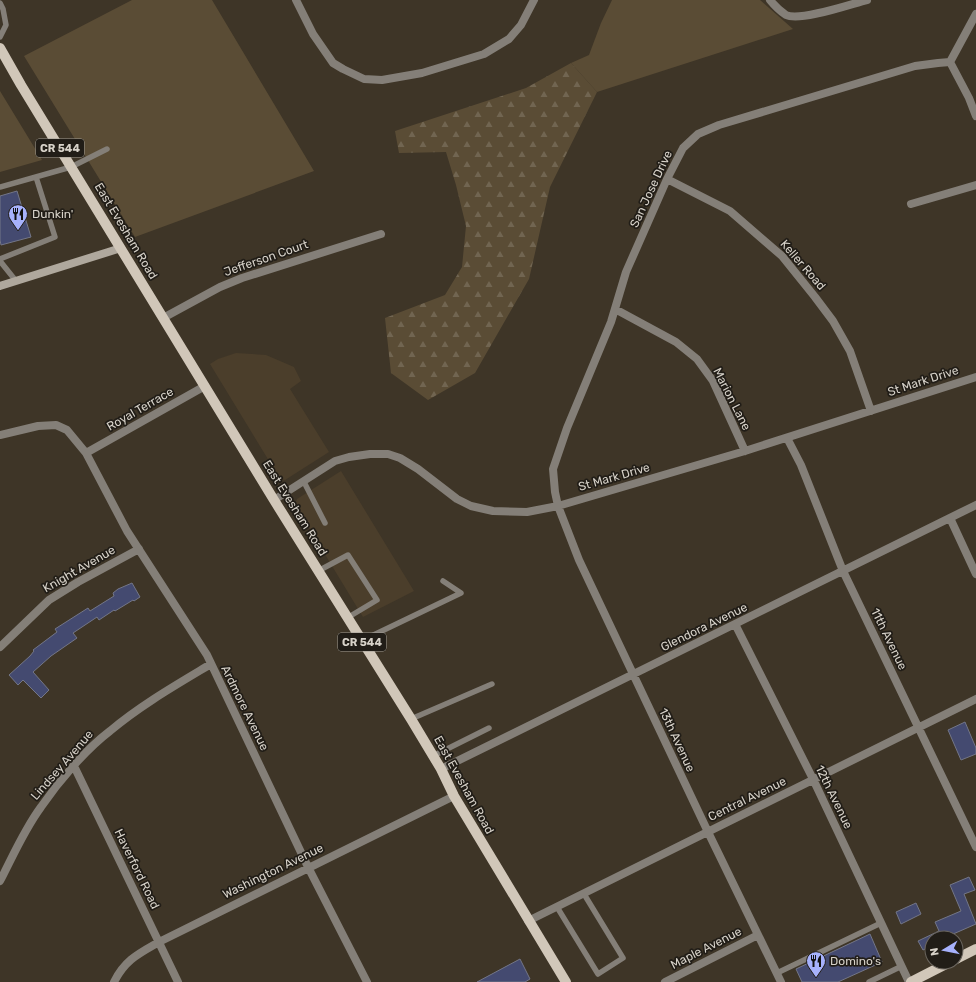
<svg xmlns="http://www.w3.org/2000/svg" width="976" height="982" font-family="Rubik,sans-serif">
	<defs>
		<pattern id="forest-firs" width="22" height="20" patternUnits="userSpaceOnUse"><rect width="22" height="20" fill="#5a4c35"/><path d="M5 1l3.5 6h-7zM16 11l3.5 6h-7z" fill="#716551"/></pattern>
	</defs>
	<rect width="100%" height="100%" fill="#3e3527"/>
	<path fill="#4b3e2b" d="M236,353L266,355L294,367L301,381L290,389L329,452L285,480L280,479L210,364L218,359Z
		M341,471L414,591L363,617L295,505L297,499Z"/>
	<path fill="#5a4c35" d="M132,0H212L314,171L135,237L24,56Z
		M612,0H760L793,29L597,92L571,63L589,55L601,23Z
		M0,91L42,160L0,172Z"/>
	<path fill="url(#forest-firs)" d="M571,63L597,92L550,187L529,279L475,373L428,400L391,373L385,318L445,295L462,267L466,226L456,185L446,152L399,153L395,131L526,88Z"/>
	<path fill="#444a70" stroke="#737687" d="M17,191L31,237L1,245L0,240V196Z
		M132,583L140,597L134,601L133,600L115,611L114,610L99,620L97,617L73,633L77,638L51,656L33,672L49,690L41,698L23,680L18,685L9,675L30,656L34,651L33,650L57,632L55,629L88,608L90,611L114,596L113,593L118,589Z
		M965,722L976,748V754L961,760L948,730Z
		M969,877L975,890L964,894L976,924L944,938H932V946L923,950L918,941L939,931L935,922L961,911L950,885Z
		M916,903L921,914L901,924L896,912Z
		M870,934L882,962L838,982H802L796,969Z
		M520,959L530,979L525,982H477Z"/>
	<g fill="none" stroke-linecap="round" stroke-linejoin="round">
		<path stroke="#847f78" stroke-width="5.5" d="M0,3L3,9L6,25L0,37
			M0,187L71,167L107,149
			M0,259L55,237L36,177
			M0,261L16,281
			M304,482L325,523
			M318,571L348,555L377,600L347,618
			M361,641L461,593L443,581
			M411,719L492,684
			M433,756L489,728
			M557,907L598,974L623,958L584,894
			M777,973L881,923
			M869,982L902,966"/>
		<path stroke="#847f78" stroke-width="8" d="M296,0L313,34L333,63L343,69L364,79L382,80L422,73L484,54L509,39L521,25L534,0
			M770,0C774,5 780,11 786,15C800,22 851,4 867,0
			M950,62L969,98L976,116
			M950,62L976,14
			M667,179L730,211L782,256L815,297L833,321L850,351L871,411
			M911,204L976,185
			M615,309L676,342L697,359L713,381L745,451
			M163,318L220,287L242,278L381,234
			M0,435L38,426L56,425L67,430L86,453L127,531L207,655L308,867L367,982
			M787,438L801,465L843,571L976,847
			M86,453L205,386
			M274,500L335,461L349,457L370,454H388L400,458L418,469L457,499L471,506L493,511L527,512L558,506L745,451L976,377
			M950,518L976,574
			M735,624L813,779L909,982
			M0,647L49,600L78,582L139,549
			M74,766L178,982
			M441,769L976,505
			M0,881C13,856 24,830 41,807C59,781 85,750 110,731C141,705 176,685 211,664
			M528,921L976,699
			M114,982C125,960 138,954 159,942L454,796
			M665,982L758,935
			M781,982L708,832L579,560L558,506L555,492L553,469L567,428L611,322L626,272L667,179L683,148L698,134L719,125L915,66L938,63L950,62"/>
		<path stroke="#afa89d" stroke-width="8" d="M0,286L121,248"/>
		<path stroke="#d1c7b9" stroke-width="10" d="M0,48L21,85L274,500L411,719L441,769L454,796L566,982
			M956,959L976,949
			M911,982L950,962"/>
	</g>
	<defs>
		<symbol id="restaurant-pin" viewBox="-11 -11 22 30"><path d="M0 17L-7.5 6A9.5 9.5 0 1 1 7.5 6Z" fill="#a6b1fc" stroke="#211d17"/><path d="M-5-6h1v4h1v-4h1v4h1v-4h1v5L-1.5 .5V6h-2V.5L-5-1ZM5-6V6H3V1.5H1.5Q1.5-4 5-6Z" fill="#111"/></symbol>
	</defs>
	<g fill-rule="evenodd">
		<use href="#restaurant-pin" x="7" y="203" width="22" height="30"/>
		<use href="#restaurant-pin" x="805" y="950" width="22" height="30"/>
	</g>
	<g text-anchor="middle" dominant-baseline="central" stroke-width="3.5" stroke-linejoin="round" paint-order="stroke">
		<g fill="#211d17" stroke="#a09c94" stroke-width="1">
			<rect x="36" y="139" width="48" height="18" rx="3"/>
			<rect x="338" y="633" width="48" height="18" rx="3"/>
		</g>
		<g font-size="11" font-weight="bold" fill="#d7d2c9">
			<text x="60" y="148">CR 544</text>
			<text x="362" y="642">CR 544</text>
		</g>
		<g font-size="12" fill="#d7d2c9" stroke="#211d17">
			<text transform="translate(651 189) rotate(-65)">San Jose Drive</text>
			<text transform="translate(126 231) rotate(59)">East Evesham Road</text>
			<text transform="translate(266 258) rotate(-19)">Jefferson Court</text>
			<text transform="translate(803 265) rotate(49)">Keller Road</text>
			<text transform="translate(923 381) rotate(-18)">St Mark Drive</text>
			<text transform="translate(732 399) rotate(63)">Marion Lane</text>
			<text transform="translate(140 409) rotate(-30)">Royal Terrace</text>
			<text transform="translate(614 477) rotate(-16)">St Mark Drive</text>
			<text transform="translate(295 508) rotate(58)">East Evesham Road</text>
			<text transform="translate(79 569) rotate(-30)">Knight Avenue</text>
			<text transform="translate(704 627) rotate(-26)">Glendora Avenue</text>
			<text transform="translate(889 639) rotate(64)">11th Avenue</text>
			<text transform="translate(245 708) rotate(64)">Ardmore Avenue</text>
			<text transform="translate(677 740) rotate(65)">13th Avenue</text>
			<text transform="translate(62 765) rotate(-49)">Lindsey Avenue</text>
			<text transform="translate(464 785) rotate(61)">East Evesham Road</text>
			<text transform="translate(834 797) rotate(64)">12th Avenue</text>
			<text transform="translate(747 799) rotate(-26)">Central Avenue</text>
			<text transform="translate(137 869) rotate(64)">Haverford Road</text>
			<text transform="translate(273 871) rotate(-26)">Washington Avenue</text>
			<text transform="translate(706 948) rotate(-27)">Maple Avenue</text>
		</g>
		<g font-size="12" fill="#d7d2c9" stroke="#211d17" text-anchor="start">
			<text x="32" y="214">Dunkin'</text>
			<text x="830" y="961">Domino's</text>
		</g>
	</g>
	<g transform="translate(944 950) rotate(260)"><circle r="19" fill="#211d17" stroke="#6a655e"/>
	<path d="M0-3L7 15L0 10L-7 15Z" fill="#a6b1fc"/>
	<text y="-6" font-size="11" font-weight="bold" text-anchor="middle" fill="#d7d2c9">N</text>
	</g>
</svg>
